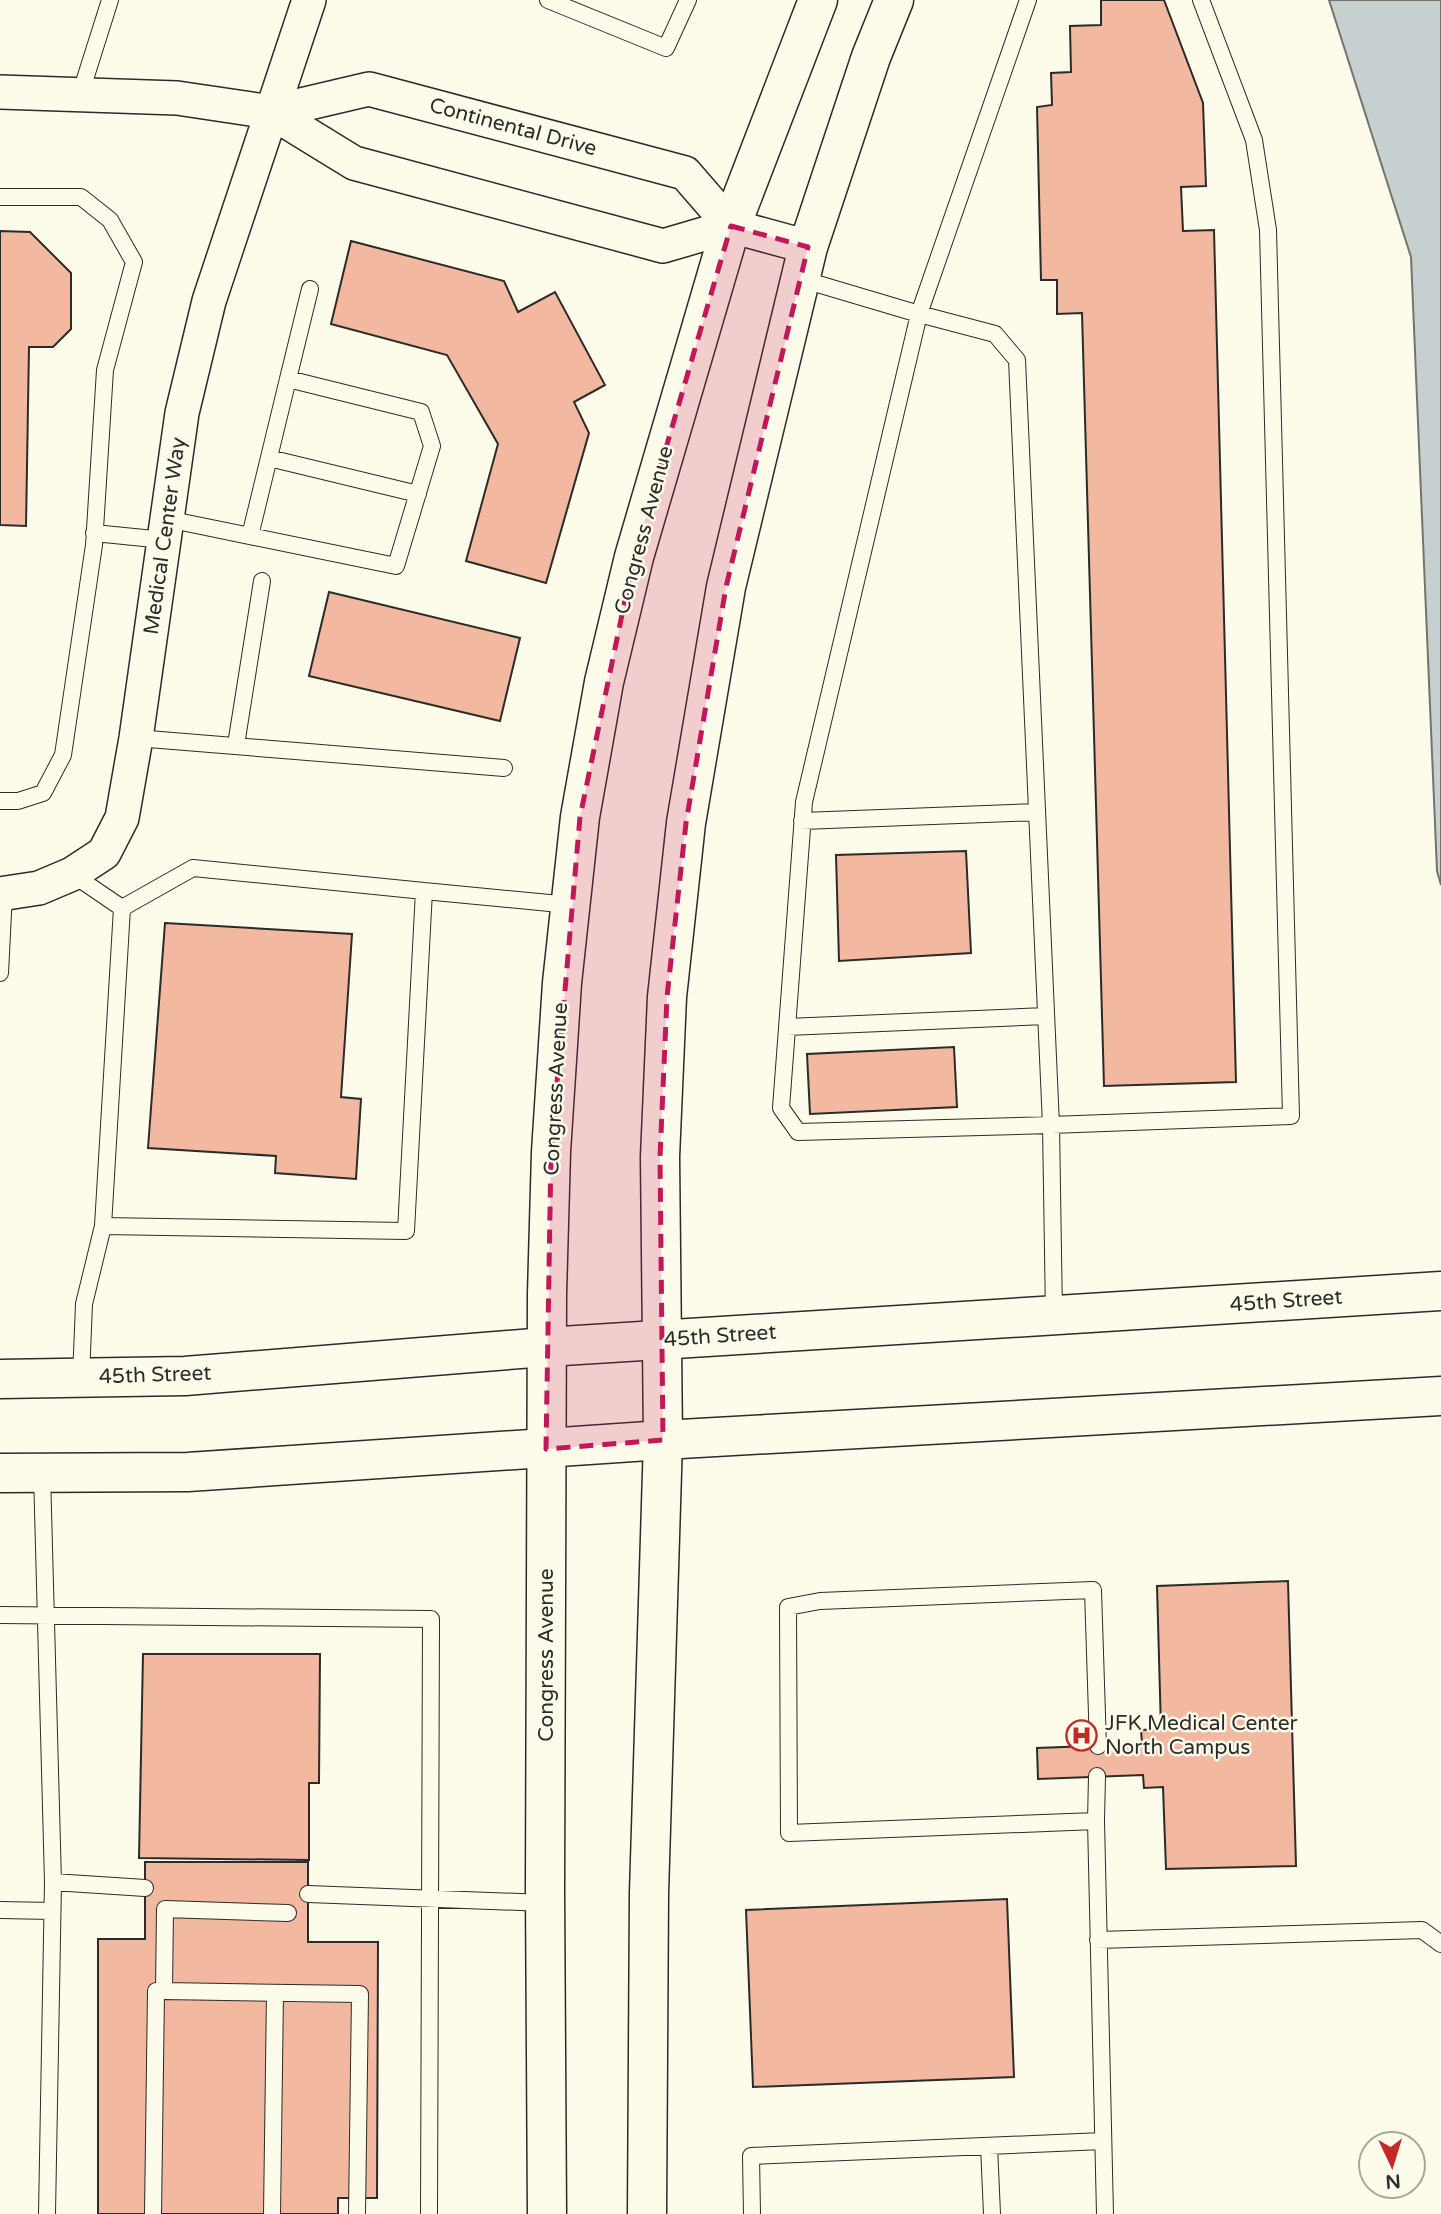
<svg xmlns="http://www.w3.org/2000/svg" width="1441" height="2214" font-family="'Varela Round',sans-serif">
	<rect width="100%" height="100%" fill="#fdfbea"/>
	<path fill="#c7d0d0" stroke="#74746e" stroke-width="2" d="M1329,0H1441V885L1437,871L1411,257Z"/>
	<path fill="#f2b8a0" stroke="#2b2b2b" stroke-width="2" d="M1101,0H1164L1203,103L1206,186L1181,187L1183,231L1214,230L1236,1082L1104,1086L1082,313L1057,314V280H1041L1037,107L1052,105L1051,73L1071,72L1070,26L1101,25Z
		M0,231L30,232L71,273V329L53,347H29L26,526L0,525Z
		M351,241L504,281L518,312L555,292L605,385L574,402L589,433L546,583L466,561L498,444L447,355L331,324Z
		M329,592L520,638L500,721L309,676Z
		M966,851L971,953L839,961L836,855Z
		M165,923L352,934L341,1097L361,1099L356,1179L275,1173L276,1156L148,1148Z
		M954,1047L957,1107L810,1114L807,1054Z
		M1288,1581L1296,1866L1166,1869L1163,1787L1144,1788L1143,1775L1038,1779L1037,1748L1142,1744L1141,1730L1161,1729L1157,1586Z
		M143,1654H320L319,1783H309V1860L139,1858Z
		M145,1862H308V1942H378L377,2198H338V2214H98V1939H145Z
		M1007,1899L1014,2077L753,2087L746,1910Z"/>
	<g fill="none" stroke-linecap="round" stroke-linejoin="round">
		<defs>
			<path id="service" d="M548,0L666,48L688,0
				M80,95L110,0
				M0,197H81L110,220L134,262L105,370L94,545L63,755L43,793L18,801H0
				M801,279L919,314L1028,0
				M919,314L995,334L1017,360L1051,1125L798,1132L781,1108L804,802Z
				M288,379L310,289
				M269,458L418,494
				M167,519L396,566L432,446L421,412L288,379L250,536
				M94,533L164,540
				M136,738L504,768
				M236,745L262,581
				M802,821L1037,812
				M72,874L122,908
				M0,973L4,893
				M787,1027L1046,1016
				M103,1226L406,1231L424,891L570,905
				M1054,1315L1051,1125L1291,1116L1268,230L1254,140L1201,0
				M81,1377L84,1304L103,1226L122,908L193,868L424,891
				M42,1473L53,1882L47,2214
				M0,1615L431,1619L429,2214
				M1098,1746L1093,1590L820,1601L788,1607L789,1833L1096,1821L1105,2214
				M1096,1821L1097,1776
				M53,1882L145,1888
				M308,1894L545,1903
				M0,1910L52,1911
				M1098,1940L1422,1930L1441,1944
				M164,1991L165,1909L288,1913
				M989,2146L992,2214
				M153,2214L156,1991H164L360,1994L357,2214
				M272,2214L275,1993
				M752,2214L751,2156L1103,2141"/>
			<path id="minor" d="M0,92L177,98L271,112L369,89L685,173L731,226
				M271,112L354,163L663,246L731,226L808,247
				M0,894L39,888L72,874L104,853L122,818L136,738L182,413L209,301L309,0"/>
			<path id="tertiary" d="M547,2214L545,1890L547,1294L551,1152L562,983L580,817L604,682L634,557L731,226L818,0
				M647,2214L649,1893L663,1440L660,1157L667,997L686,823L726,587L808,247L871,57L894,0"/>
			<path id="secondary" d="M0,1379L185,1376L546,1347L1441,1291
				M0,1473L188,1472L663,1440L1441,1396"/>
		</defs>
		<use href="#service" stroke="#2b2b2b" stroke-width="18"/>
		<use href="#minor" stroke="#2b2b2b" stroke-width="36"/>
		<use href="#tertiary" stroke="#2b2b2b" stroke-width="41"/>
		<use href="#secondary" stroke="#2b2b2b" stroke-width="41"/>
		<use href="#service" stroke="#fdfbea" stroke-width="16"/>
		<use href="#minor" stroke="#fdfbea" stroke-width="33"/>
		<use href="#tertiary" stroke="#fdfbea" stroke-width="38"/>
		<use href="#secondary" stroke="#fdfbea" stroke-width="38"/>
	</g>
	<path fill="#c2185b" fill-opacity="0.2" stroke="#c2185b" stroke-width="5" stroke-dasharray="14 9" stroke-linejoin="round" d="M731,226L808,247L726,587L686,823L667,997L660,1157L663,1440L546,1449L551,1152L580,817L634,557Z"/>
	<defs>
		<symbol id="hospital-ring" viewBox="-11 -11 22 22"><circle r="9.5" fill="#fdfbea" stroke="#c62828" stroke-width="1.5"/><path d="M-5-5h3v3.5h4V-5h3V5h-3V1.5h-4V5h-3Z" fill="#c62828"/></symbol>
	</defs>
	<g fill-rule="evenodd">
		<use href="#hospital-ring" x="1064" y="1718" width="35" height="35"/>
	</g>
	<g text-anchor="middle" dominant-baseline="central" stroke-width="5" stroke-linejoin="round" paint-order="stroke">
		<g font-size="21" fill="#2b2b2b" stroke="#fdfbea">
			<text transform="translate(513 127) rotate(15)">Continental Drive</text>
			<text transform="translate(644 530) rotate(-75)">Congress Avenue</text>
			<text transform="translate(165 536) rotate(-82)">Medical Center Way</text>
			<text transform="translate(556 1089) rotate(-87)">Congress Avenue</text>
			<text transform="translate(1286 1301) rotate(-4)">45th Street</text>
			<text transform="translate(720 1336) rotate(-4)">45th Street</text>
			<text transform="translate(155 1375) rotate(-2)">45th Street</text>
			<text transform="translate(546 1655) rotate(-90)">Congress Avenue</text>
		</g>
		<g font-size="21" fill="#2b2b2b" stroke="#fdfbea" text-anchor="start">
			<text x="1105" y="1723">JFK Medical Center<tspan x="1105" dy="24">North Campus</tspan></text>
		</g>
	</g>
	<g transform="translate(1392 2165) rotate(176)"><circle r="33" fill="#fdfbea" stroke="#a9a89e" stroke-width="2"/>
	<path d="M0-5L12 26L0 18L-12 26Z" fill="#c62828"/>
	<text y="-10" font-size="19" font-weight="bold" text-anchor="middle" fill="#2b2b2b">N</text>
	</g>
</svg>
